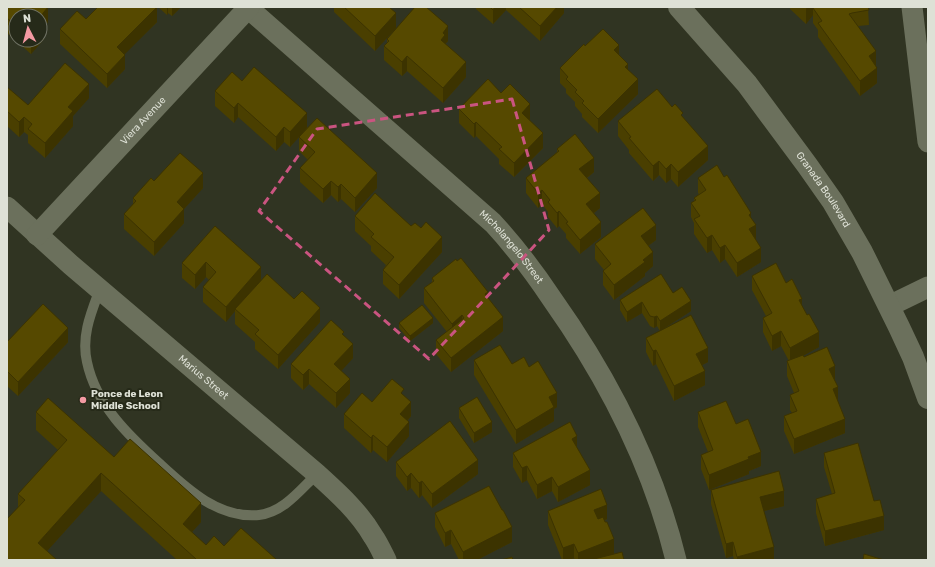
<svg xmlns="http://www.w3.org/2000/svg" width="935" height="567" font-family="Rubik,sans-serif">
	<rect width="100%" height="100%" fill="#303422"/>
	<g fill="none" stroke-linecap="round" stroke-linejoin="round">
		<path stroke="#6b705c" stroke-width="10" d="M100,289C91,313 81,336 87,362C96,405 129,436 160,464C187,489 219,519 259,515C284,512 300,490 317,474"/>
		<g stroke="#6b705c" stroke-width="21">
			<path d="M912,7L928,142"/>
			<path id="s1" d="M248,8L493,223C515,247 534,272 552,299C608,378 653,466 676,560"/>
			<path id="s2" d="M7,207L71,265L317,474C338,493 359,512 373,536C378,543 382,552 386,560"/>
			<path id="s3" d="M37,235L249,7"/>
			<path d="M889,306L928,287"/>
		</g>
		<path stroke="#6b705c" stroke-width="22" id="s4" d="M679,7L747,84L807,165L833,202L862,252L899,327L913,357L928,398"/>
	</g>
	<path fill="#4a3f00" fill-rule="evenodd" d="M7,7L48,22L44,27V39L31,54L7,33ZM16,16L40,40H16Z
		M158,7H181L172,16L168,13L167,15Z
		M334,7H389L396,28L375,51L334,12Z
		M476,7H564V13L540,41L506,10L493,24L476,9Z
		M790,7H868L869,25L858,26L876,66L877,83L860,96L818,37V30L813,23V15L806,24L790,9Z
		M86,19L157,22L124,54L125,69L107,88L60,44V29Z
		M387,39L448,41L445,44L466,77L443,103L407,71L402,76L384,60V46L387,43Z
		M585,46L619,54L628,70L638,94L598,133L582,117V114L575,106V102L566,93V89L560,83V68Z
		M242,81L307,127L377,188L355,212L341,199L338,202L331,195L323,203L300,182V168L308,160L299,151V137L290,147L284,142L276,151L238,117L234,123L215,106V91Z
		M7,87L28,105L89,98L73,116V126L45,158L28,143V135L24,132L19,137L7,126Z
		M501,93L530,119L529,120L543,148L514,177L499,164V159L476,136L474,138L459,123V109Z
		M672,107L683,118L708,160L678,187L671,179L666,183L659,175L653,181L629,153V150L618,136V121Z
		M557,149L594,172L587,178L600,208L594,213L601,237L580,254L566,238V234L559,226L557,228L548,217V212L542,204L538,208L526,193V178L557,152Z
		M698,178L751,218L761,262L737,277L725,259L720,263L712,250L707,253L694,234V223L691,217V203L694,201V198L699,194L698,193Z
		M154,181L203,188L184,209V223L154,256L124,229V214L133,205V198Z
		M355,216L411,226L442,252L399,299L383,284V270L386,265L371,251V246L355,231Z
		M215,226L261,281L320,322L278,369L255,349V342L235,324V311L226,322L203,302V287L209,280L206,277L195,289L182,278V263Z
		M656,240L648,246L653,266L645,273V276L614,300L603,285V271L604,270L595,259V244Z
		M752,276L802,306L819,347L804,355V357L835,381L838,402L845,433L794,454L784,431V416L792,413L790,410V395L794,393L787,376V361H789L781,346L772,351L763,332V318L766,316L752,290Z
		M432,278L488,298L503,331L451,372L436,354V340L447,332L424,303V288L432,282Z
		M673,293L691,311L663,329L708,362L702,365L705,385L674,401L656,364L653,366L646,352V338L660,331L657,326L654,328L650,326L642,313L627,322L620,310V300Z
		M399,323H433L410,341L399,328Z
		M344,336L353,358L341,371L350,393L336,408L309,384L303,390L291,378V364Z
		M7,342H68L18,396L7,386Z
		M474,360L529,367L557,407L554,409V421L516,444L474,375Z
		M404,395L411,416L408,420L409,436L387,462L373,450L371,453L344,428V414L372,402Z
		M459,408L492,432L474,443L459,418Z
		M36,412L114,457L201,522L192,532L206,545L224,546L277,560H177L101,491L47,551L7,560L18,507V494L58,450L36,430Z
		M698,412L736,424L761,466L749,471V474L709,490L701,469V455L708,452L698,427Z
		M577,448L590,485L558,502L552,491L537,499L527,480L522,483L513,467V453Z
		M824,453L874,501L884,530L825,546L816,513V499L832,494L824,467Z
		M396,462L478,474L432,508L422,495L419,498L411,488L407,491L396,476Z
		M711,490L784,506L764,511L774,560H734L733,556L726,558L711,504Z
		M548,511L607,519L605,520L614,554L610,555L624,560H575L574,558L570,560H562L548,525Z
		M435,513L512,542L477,560H459L451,544L445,547L435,527Z"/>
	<path fill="#3c3300" d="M48,7V22L44,27V39L31,54V40H40V17Z
		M157,7V22L117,62V47Z
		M167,7H168V13L167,15Z
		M172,7H181L172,16Z
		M495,7H506V10L493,24V10Z
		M557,7H564V13L540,41V26Z
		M807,7H821L813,8V15L806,24V9Z
		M396,13V28L375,51V36Z
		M448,26V41L445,44L441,40L443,33Z
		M619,45V60L614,50Z
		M876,51V66L869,56Z
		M125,55V69L107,88V74Z
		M407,56V71L402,76V62Z
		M466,62V77L443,103V88Z
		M628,64V79L625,67Z
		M877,68V83L860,96V81Z
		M638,79V94L598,133V119Z
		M89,84V98L73,116V126L45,158V143L68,107Z
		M238,103V117L234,123V108Z
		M530,104V119L522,127V113Z
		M307,113V128L290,147V132Z
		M24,117V132L19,137V122Z
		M476,122V136L474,138V124Z
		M284,127V142L276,151V137Z
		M543,133V148L514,177V163Z
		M708,146V160L678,187V172Z
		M594,158V172L579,184V169Z
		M659,161V175L653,181V166Z
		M671,164V179L666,183V169Z
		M203,173V188L184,209V223L154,256V242L177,202Z
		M377,173V188L355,212V198Z
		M331,181V195L323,203V189Z
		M341,184V199L338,202V187Z
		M542,190V204L538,208V193Z
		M600,193V208L586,219V204Z
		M559,211V226L557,228V213Z
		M751,213V227L756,225V239L749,244V215Z
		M601,222V237L580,254V240Z
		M656,225V240L641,251V236Z
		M712,235V250L707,253V238Z
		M442,237V252L399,299V285Z
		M725,245V259L720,263V248Z
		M761,248V262L737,277V263Z
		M653,252V266L645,273V276L614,300V285L643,260Z
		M206,262V277L195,289V275Z
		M261,267V282L235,309V311L226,322V307Z
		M488,292V307L485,294Z
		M802,299V313L799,300Z
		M691,301V311L660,331V321Z
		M642,302V313L627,322V312Z
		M320,308V322L278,369V355Z
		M462,315V330L452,338V324Z
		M657,316V326L654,328V317Z
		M503,317V331L451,372V358Z
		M433,318V323L410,341V336Z
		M68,328V342L18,396V382Z
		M781,331V346L772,351V336Z
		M819,332V347L790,363V348Z
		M353,344V358L334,379V364Z
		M708,348V362L696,368V354Z
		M656,350V364L653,366V351Z
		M835,366V381L829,369Z
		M309,369V384L303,390V375Z
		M705,371V385L674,401V386Z
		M350,379V393L336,408V393Z
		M838,387V402L833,389Z
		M557,393V407L554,409V421L516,444V430L549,397Z
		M411,402V416L400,429V414Z
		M845,419V433L794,454V439Z
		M409,422V436L387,462V447Z
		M492,422V432L474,443V433Z
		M373,435V450L371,453V438Z
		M577,436V451L572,439Z
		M761,452V466L749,471V474L709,490V475L748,457Z
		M478,460V474L432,508V494Z
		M527,466V480L522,483V468Z
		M590,470V485L558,502V487Z
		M101,473V491L39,560L38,543Z
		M411,473V488L407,491V477Z
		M552,477V491L537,499V485Z
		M422,481V495L419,498V483Z
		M784,491V506L760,512V497Z
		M201,503V522L183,542V524Z
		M607,505V519L594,525V510Z
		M884,516V530L825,546V531Z
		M512,527V542L477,560H463V552Z
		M451,530V544L445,547V533Z
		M614,539V554L598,560H578V553Z
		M733,542V556L726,558V544Z
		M574,544V558L570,560H563V548Z
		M774,547V560H737V557Z"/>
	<path fill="#564900" stroke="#3c3300" d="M7,7H48L40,17V16H16V26L7,18Z
		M98,7H157L117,47L125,55L107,74L60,29L77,11L86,19Z
		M344,7H389L396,13L375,36Z
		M415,7H426L448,26L443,33L445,35L441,40L466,62L443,88L407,56L402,62L384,46L389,41L387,39Z
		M490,7H495L493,10Z
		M519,7H557L540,26Z
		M815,7H868L869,10L852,13L849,14L876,51L869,56L877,68L860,81L818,23L822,21L813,8Z
		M40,20L44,24L40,29Z
		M603,29L619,45L614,50L628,64L625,67L638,79L598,119L582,103L584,101L575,92L577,90L566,79L568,77L560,68L584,44L585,46Z
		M65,63L89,84L68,107L73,111L45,143L28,129L32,124L24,117L19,122L7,111V87L28,105Z
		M254,67L307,113L290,132L284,127L276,137L238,103L234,108L215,91L232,72L242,81Z
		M488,79L501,93L510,84L530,104L522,113L543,133L514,163L499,149L502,147L476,122L474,124L459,109Z
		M657,89L672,107L675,104L683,113L681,115L708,146L678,172L671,164L666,169L659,161L653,166L629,138L631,137L618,121Z
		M317,118L377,173L355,198L341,184L338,187L331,181L323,189L300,168L315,152L299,137Z
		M575,134L594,158L579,169L600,193L586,204L601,222L580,240L566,223L568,222L559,211L557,213L548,202L550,200L542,190L538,193L526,178L559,151L557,149Z
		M180,153L203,173L177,202L184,209L154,242L124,214L136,201L133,198L151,178L154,181Z
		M717,165L724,177L727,175L751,213L749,215L756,225L749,229L761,248L737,263L725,245L720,248L712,235L707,238L694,219L700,216L691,203L696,200L694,198L706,190L698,178Z
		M375,193L411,226L415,223L421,228L426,222L442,237L399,285L383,270L394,257L371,237L374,234L355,216Z
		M643,208L656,225L641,236L653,252L643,260L645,262L614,285L603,271L611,264L595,244Z
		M215,226L261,267L226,307L203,287L216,272L206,262L195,275L182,263Z
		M461,258L488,292L485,294L503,317L451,358L436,340L464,318L462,315L452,324L424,288L434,281L432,278L456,259L457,261Z
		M776,263L786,283L792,279L802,299L799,300L807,315L809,314L819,332L790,348L781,331L772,336L763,318L772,313L752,276Z
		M267,274L294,299L302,291L320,308L278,355L255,334L259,330L235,309Z
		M661,274L673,293L682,287L691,301L660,321L657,316L654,317L650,316L642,302L627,312L620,300Z
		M43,304L68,328L18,382L7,371V342Z
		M422,305L433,318L410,336L399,323Z
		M691,315L708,348L696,354L705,371L674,386L656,350L653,351L646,338Z
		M331,320L344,332L342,334L353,344L334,364L350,379L336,393L309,369L303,375L291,364Z
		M500,345L512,364L524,357L529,367L538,361L557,393L549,397L554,407L516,430L474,360Z
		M827,347L835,366L829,369L838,387L833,389L845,419L794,439L784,416L797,411L790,395L799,391L787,361L803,355L804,357Z
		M392,379L404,389L401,393L411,402L400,414L409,422L387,447L373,435L371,438L344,414L362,393L372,402Z
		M477,397L492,422L474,433L459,408Z
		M48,398L114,457L130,439L201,503L183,524L206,545L214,536L224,546L241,528L277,560H196V559L101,473L38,543L57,560H7V519L25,500L18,494L67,440L36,412Z
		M726,401L736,424L748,419L761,452L748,457L749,459L709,475L701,455L713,450L698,412Z
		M450,421L478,460L432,494L422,481L419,483L411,473L407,477L396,462Z
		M570,422L577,436L572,439L590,470L558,487L552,477L537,485L527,466L522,468L513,453Z
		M858,443L874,501L880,500L884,516L825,531L816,499L835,493L824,453Z
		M779,471L784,491L760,497L774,547L737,557L733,542L726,544L711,490Z
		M489,486L502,510H503L512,527L463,552L451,530L445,533L435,513Z
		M601,489L607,505L594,510L598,519L603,517L605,522H607L614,539L578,553L574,544L563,548L548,511Z
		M622,552L624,560H594V559Z
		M864,554L884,560H863Z
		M512,557L513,560H501Z"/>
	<path fill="none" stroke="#ca5480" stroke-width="3" stroke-dasharray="8 5" stroke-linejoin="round" d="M512,99L549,230L429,359L259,211L317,129Z"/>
	<circle fill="#f49aa3" stroke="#262a19" stroke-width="1.5" cx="83" cy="400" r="4"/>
	<g text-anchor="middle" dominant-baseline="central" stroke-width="4" stroke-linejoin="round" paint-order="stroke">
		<g font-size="10" fill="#dee1d6" stroke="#262a19">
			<text stroke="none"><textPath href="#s3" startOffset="156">Viera Avenue</textPath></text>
			<text stroke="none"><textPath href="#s4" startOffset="233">Granada Boulevard</textPath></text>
			<text stroke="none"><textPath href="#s1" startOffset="356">Michelangelo Street</textPath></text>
			<text stroke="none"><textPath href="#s2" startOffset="260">Marius Street</textPath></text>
		</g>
		<g font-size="10" font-weight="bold" fill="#dee1d6" stroke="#262a19" text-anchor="start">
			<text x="91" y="394">Ponce de Leon<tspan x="91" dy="12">Middle School</tspan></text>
		</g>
	</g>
	<rect width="935" height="567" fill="none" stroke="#dee1d6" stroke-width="16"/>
	<g transform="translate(28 28) rotate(354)"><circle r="19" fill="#262a19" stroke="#707365"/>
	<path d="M0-3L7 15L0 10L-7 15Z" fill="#f49aa3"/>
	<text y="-6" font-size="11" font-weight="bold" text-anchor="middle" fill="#dee1d6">N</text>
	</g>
</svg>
